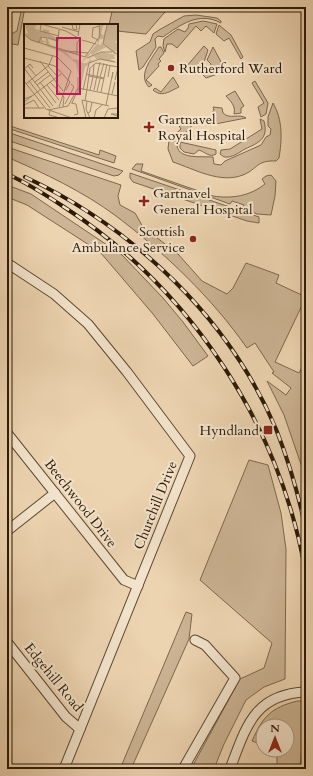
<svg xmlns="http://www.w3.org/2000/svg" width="313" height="776" font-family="Cardo,serif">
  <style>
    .green { fill: #ccb494; stroke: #7c674d }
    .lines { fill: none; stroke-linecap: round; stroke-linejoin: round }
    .minor-casing { stroke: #5d4831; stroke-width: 11 }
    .minor { stroke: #f3e3cc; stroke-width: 9 }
    .rail-casing { stroke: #2d1a06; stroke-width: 4 }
    .rail { stroke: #f3e3cc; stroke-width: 2.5; stroke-dasharray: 8; stroke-linecap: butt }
    .poi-dot { fill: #8f2418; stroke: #f3e3cc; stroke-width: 1.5 }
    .labels { text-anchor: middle; stroke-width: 4; stroke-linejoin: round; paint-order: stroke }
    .poi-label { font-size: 14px; fill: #2d1a06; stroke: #f3e3cc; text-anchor: start }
    .street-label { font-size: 14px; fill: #2d1a06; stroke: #f3e3cc }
    .inset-road { fill: none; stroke: #a08a6d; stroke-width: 1 }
    .view { fill: #c2185b; fill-opacity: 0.15; stroke: #c2185b; stroke-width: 2 }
    .inset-edge { fill: none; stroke: #2d1a06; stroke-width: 2 }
  </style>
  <rect width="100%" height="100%" fill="#edd4b1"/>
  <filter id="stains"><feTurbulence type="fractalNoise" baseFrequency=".005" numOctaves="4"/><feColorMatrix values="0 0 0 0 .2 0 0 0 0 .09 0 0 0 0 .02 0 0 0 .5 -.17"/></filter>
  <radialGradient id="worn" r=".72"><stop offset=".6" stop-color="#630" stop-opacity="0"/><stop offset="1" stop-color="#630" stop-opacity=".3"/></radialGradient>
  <g class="green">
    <polygon points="22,7 25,7 18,45 7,43 7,36 17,31"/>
    <polygon points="113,7 173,7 164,13 146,34 117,31 117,25 109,25"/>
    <path d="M196,15L217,18L221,21V23C199,11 180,25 163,37L158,36L155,39L156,47L143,67L139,70L136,51L150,42L153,34L159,30L184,16Z"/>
    <polygon points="203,21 217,24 214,33 206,26 201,31 196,26 177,48 172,44 167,44 165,52 163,46 164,39 178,29 185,32 188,28 189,24"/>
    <polygon points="219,25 231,35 243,57 241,59 229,38 224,41 216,34"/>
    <polygon points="204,46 208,50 204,62 195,67 193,73 188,72 186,67"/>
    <path d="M159,47H161L164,53L159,59L161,61L158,64L159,66L146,80L152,85L149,87C137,75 152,58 159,47Z"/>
    <polygon points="213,47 226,71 206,78 203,75 211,70 211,64 207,60"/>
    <path d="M173,77L179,87C170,91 162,98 153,90L155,88L161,92Z"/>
    <polygon points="255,81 268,103 266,114 261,117 258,107 264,103 252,83"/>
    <path d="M235,91L244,106L241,108V113L234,114C236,105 230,101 226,96Z"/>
    <path d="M273,103C283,120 282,140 279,158L276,161C256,160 258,169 243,175C220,184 194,169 173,162L168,149L169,140L181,129L178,124L186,120L188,125L196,121L177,143C176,160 201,156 213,157L214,164L221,165L225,161L261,145L266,137L270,135L271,129L268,126V117Z"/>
    <path d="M213,107L222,108L223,113C230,120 239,113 246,118L210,125L209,123L214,120L211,114L214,110Z"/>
    <path d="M260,119L264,121C269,139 258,143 245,149C238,153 232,158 224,157L220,154L221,150L230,149L262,129Z"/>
    <polygon points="7,125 99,155 100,150 116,156 114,163 7,128"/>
    <polygon points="7,132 123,171 119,175 114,176 7,140"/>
    <path d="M180,142L216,150V154C210,158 205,152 199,150L194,154L184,152L180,148Z"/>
    <path d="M7,147L121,185L118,196L120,205L135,213L143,227L178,254L202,281L227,294L233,288L246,263L279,275L276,283L306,297L275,362L299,373L306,359V479L284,415L267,381L286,395L291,388L272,373L274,372L255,343L247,348C212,298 165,253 116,216C84,192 44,173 7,157Z"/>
    <path d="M136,164H143L141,171L213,196C232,199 250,196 265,184L262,179L266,176L271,175L276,181L275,196L271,215L257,214L243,208L244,205L232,201L230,204L132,169Z"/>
    <polygon points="130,173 259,217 259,223 247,221 133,182 130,178"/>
    <polygon points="7,185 31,194 122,255 163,298 183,322 208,356 193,366 153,314 100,252 27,205 7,197"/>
    <polygon points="249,460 268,465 281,513 286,549 285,679 264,687 246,700 224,744 214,769 191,769 240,679 264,668 272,643 200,580"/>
    <polygon points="186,612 192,614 189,639 131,769 120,769"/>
    <path d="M297,701H306L300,769H277V751L275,750H287V726H263V745L252,741C263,716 271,708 297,701Z"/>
  </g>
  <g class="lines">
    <g class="minor-casing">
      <g id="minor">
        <polyline points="7,263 54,294 88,324 127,372 190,456 64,769"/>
        <polyline points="7,433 124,580 138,586"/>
        <polyline points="7,531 55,493"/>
        <polyline points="7,642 66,717 80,729"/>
        <polyline points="183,769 235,678 205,645 195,640"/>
        <path d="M230,769C246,727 254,694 306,692"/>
      </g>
    </g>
    <use href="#minor" class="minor"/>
    <g class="rail-casing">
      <g id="rail">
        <path d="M7,174C27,183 46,195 64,207C191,289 281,426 306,575"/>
        <path d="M25,177C134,228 229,318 276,429C289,462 299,496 306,531"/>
      </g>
    </g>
    <use href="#rail" class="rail"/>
  </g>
  <g class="poi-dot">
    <circle cx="171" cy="68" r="4"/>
    <path d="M147 121h4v4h4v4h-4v4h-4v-4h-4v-4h4z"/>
    <path d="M142 195h4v4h4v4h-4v4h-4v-4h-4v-4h4z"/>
    <circle cx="193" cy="239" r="4"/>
    <rect x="263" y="425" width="10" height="10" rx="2"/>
  </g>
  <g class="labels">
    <g class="poi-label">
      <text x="179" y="73">Rutherford Ward</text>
      <text x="158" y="124">Gartnavel<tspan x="158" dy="16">Royal Hospital</tspan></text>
      <text x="153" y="198">Gartnavel<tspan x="153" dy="16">General Hospital</tspan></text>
      <text x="185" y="236" text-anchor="end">Scottish<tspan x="185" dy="16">Ambulance Service</tspan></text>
      <text x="259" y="435" text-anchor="end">Hyndland</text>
    </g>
    <g class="street-label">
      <text transform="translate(81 503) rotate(52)" y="5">Beechwood Drive</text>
      <text transform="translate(155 505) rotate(-68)" y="5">Churchill Drive</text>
      <text transform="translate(54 677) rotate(51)" y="5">Edgehill Road</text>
    </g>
  </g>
  <g transform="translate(24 24)">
    <rect width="94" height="94" fill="#edd4b1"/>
    <path d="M0,0L2,4V0H14L10,4L18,8L19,5L25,6V10L33,14V17L35,15L34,18L18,12V16L23,18L14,19L24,22V16L26,21L49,28L53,27L52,30L41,27L48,35L55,36V41L73,20L76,0H83L79,2L77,9L79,12L84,0H90L94,3V17L91,18L94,20V27L89,28L93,30H90L80,21L79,15H76L74,20L77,21L78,17L79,21L82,23L68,31L67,29L58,39H63L66,36L65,34L67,33L78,28L92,31L90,32L91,35H86L94,39L72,35L70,32L66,34L67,37L71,35L61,43L57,63L52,39L38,28L6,16L0,10L4,9Z" fill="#ccb494"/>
    <path class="inset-road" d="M17,0L42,7L56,15M48,0L49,5L53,6L52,0M17,1L16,7L35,12M83,1L79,20L94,31M38,3L55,8M0,10L7,16L61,33L76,12L75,0M54,12L56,0M24,14L34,17L35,6M58,16L72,20M74,16L68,13L69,4L75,2M15,18L17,13L23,14V21M0,24L33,33L47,47L35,83M42,27L64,29M53,31V19L56,15M0,34L31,42L46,58L42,66M63,34L77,28H88M16,37L39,67M4,42L12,52M24,42L34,53M0,44L29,82M0,45L6,40L9,44M62,50L80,54M65,52L80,55M69,52L70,40M76,53L80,39M84,53L86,41M0,57L22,85L48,94M5,57L26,84M11,58L24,48M16,58L32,79M26,58L40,73L39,83M2,60L25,41L29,31M13,61L26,51M23,61L35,76M63,65L66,44L72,39L94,43L91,56M59,66L65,39L76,35L91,38M66,66L69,53M70,66L76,38M73,67L76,55M77,68L83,40M88,70L91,58M8,72L37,50M0,75L8,72L0,78M58,76L85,82M58,76L62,94M61,77L63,65M63,77L62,85L66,94M47,79L52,80L54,90L50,91M48,79L52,70L54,71V53M41,80L50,63L47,60M0,81L10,76L15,84M82,81L89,48L88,54M0,84H20M24,86L44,82L54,64L94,72M26,87L25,91L33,93M64,89L66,88L68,78M94,90H87L94,92M70,94L72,86L78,81M80,94L84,85L94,84"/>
    <path class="view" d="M33,14H56V70H33Z"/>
    <rect width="94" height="94" class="inset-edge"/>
  </g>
  <rect width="313" height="776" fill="none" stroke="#edd4b1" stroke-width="24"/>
  <rect x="8" y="8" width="297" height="760" fill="none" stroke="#2d1a06" stroke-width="2"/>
  <rect x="12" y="12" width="289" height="752" fill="none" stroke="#2d1a06"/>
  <g transform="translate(275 738)"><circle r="19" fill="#f3e3cc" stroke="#a4937d"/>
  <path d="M0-3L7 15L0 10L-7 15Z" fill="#8f2418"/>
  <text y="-6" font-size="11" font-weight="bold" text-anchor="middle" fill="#2d1a06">N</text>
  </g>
  <rect width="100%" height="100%" filter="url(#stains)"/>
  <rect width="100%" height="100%" fill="url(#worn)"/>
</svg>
